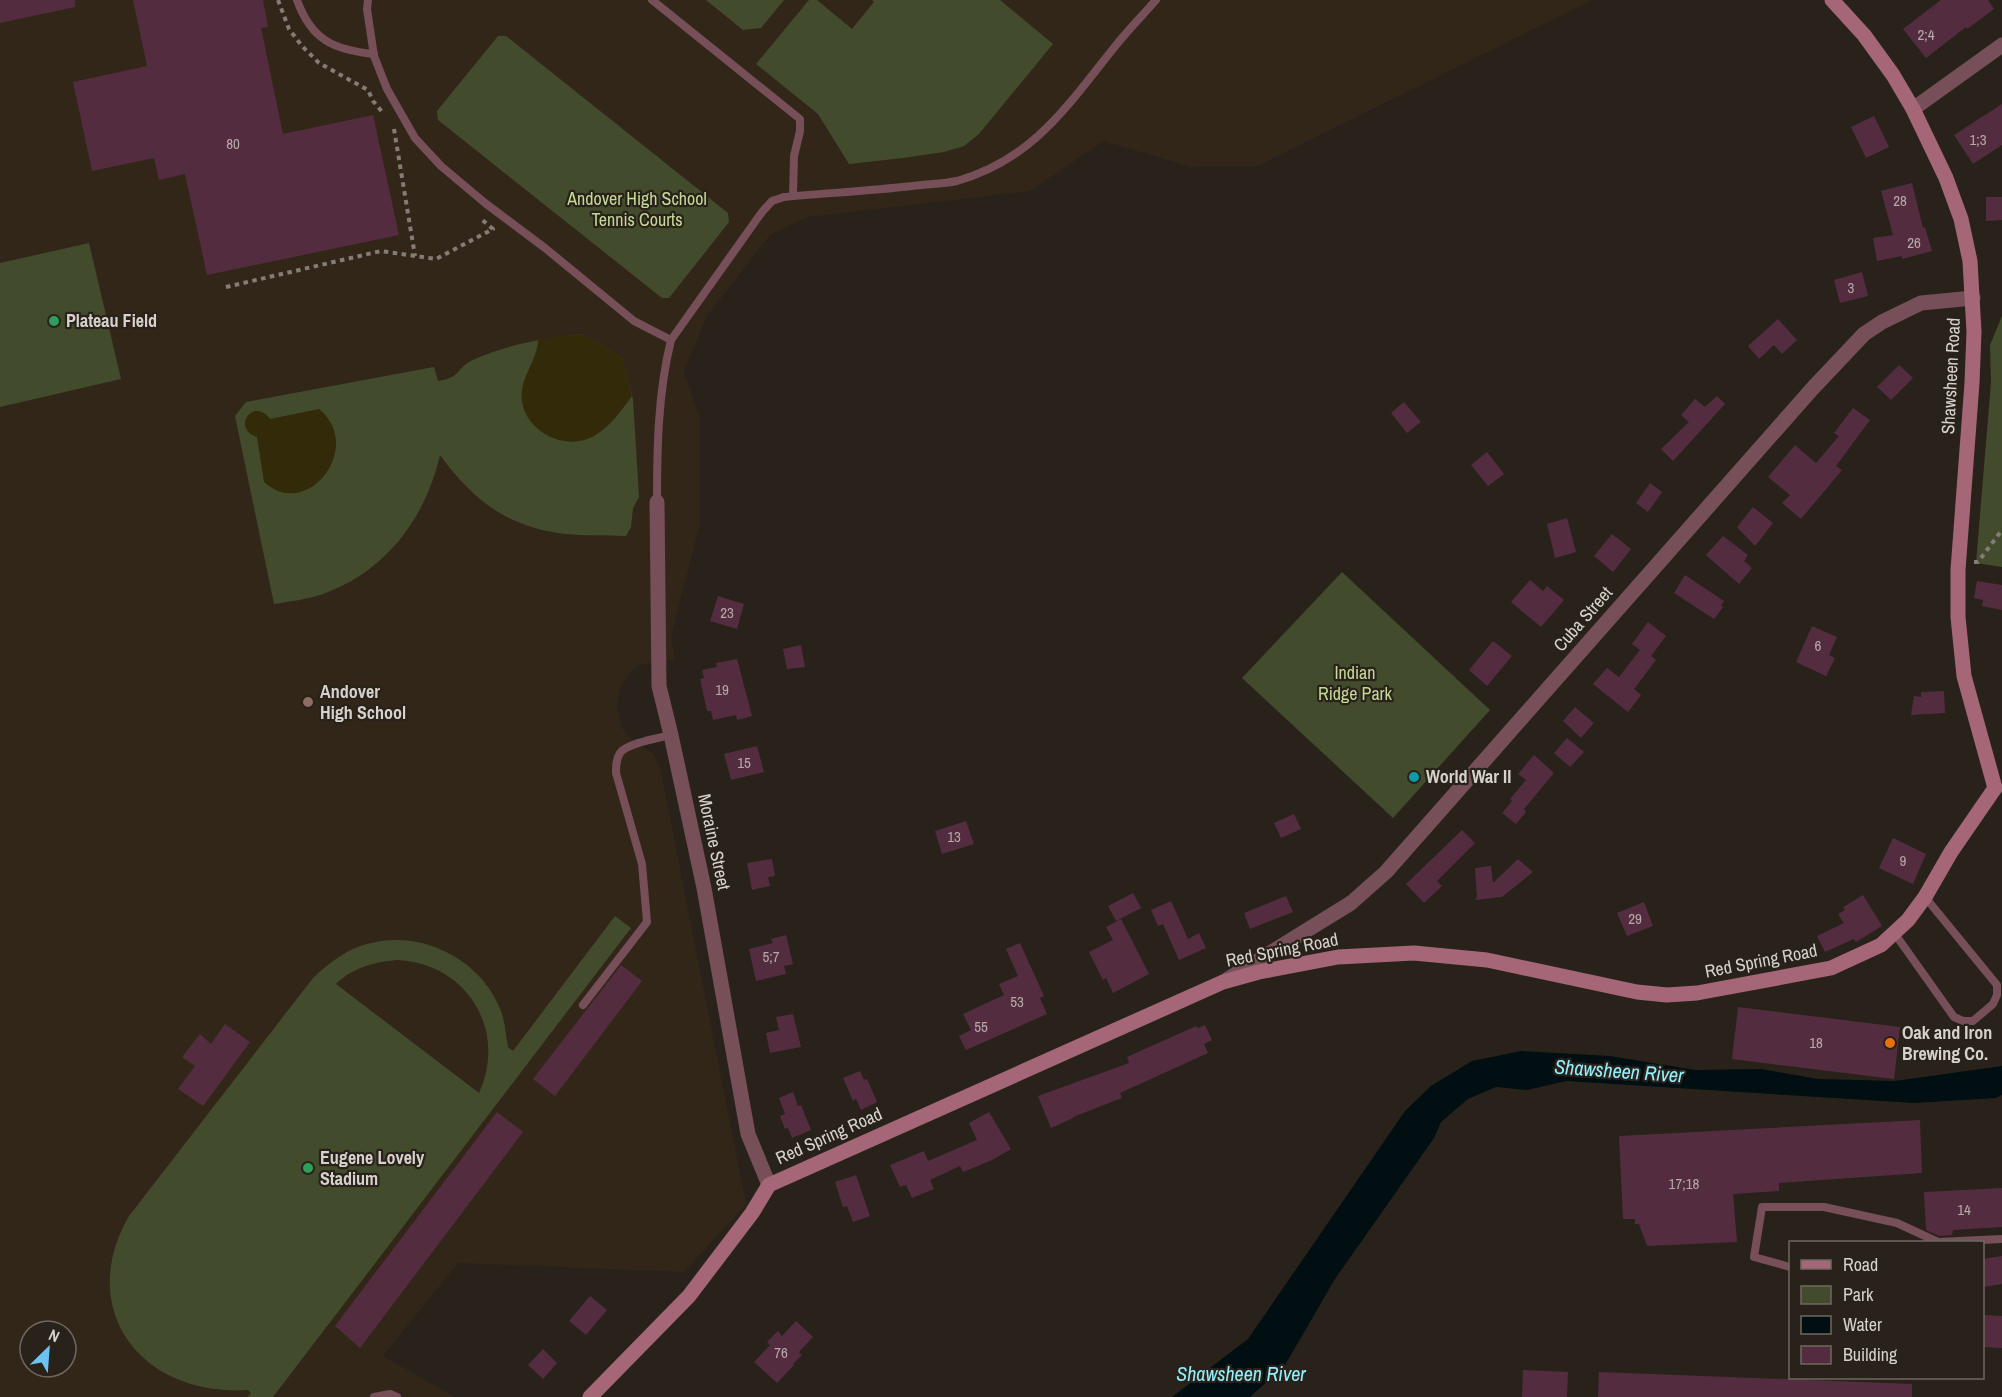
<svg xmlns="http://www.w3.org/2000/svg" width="2002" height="1397" font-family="'Archivo Narrow',sans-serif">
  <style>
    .built { fill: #322619; fill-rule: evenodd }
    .green { fill: #424c2c; fill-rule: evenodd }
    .sand { fill: #322a09 }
    .water { fill: #010f12 }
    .building { fill: #532d3f }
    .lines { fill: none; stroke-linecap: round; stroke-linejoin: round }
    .path { stroke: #847d77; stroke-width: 4; stroke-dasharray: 4.5 4.5; stroke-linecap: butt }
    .service { stroke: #764f59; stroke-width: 8 }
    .minor { stroke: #764f59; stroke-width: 15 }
    .secondary { stroke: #a56778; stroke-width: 15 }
    .leisure-dot { fill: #2e9e5b; stroke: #29221a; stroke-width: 2 }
    .education-dot { fill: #8d6e63; stroke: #29221a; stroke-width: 2 }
    .culture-dot { fill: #0f9aa8; stroke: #29221a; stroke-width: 2 }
    .food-dot { fill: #e8710a; stroke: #29221a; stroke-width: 2 }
    .labels { text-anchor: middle; stroke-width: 4.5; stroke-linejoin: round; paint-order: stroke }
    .number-label { font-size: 15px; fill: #b6a8a9 }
    .park-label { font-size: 18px; fill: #c4d996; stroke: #29221a }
    .poi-label { font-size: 18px; font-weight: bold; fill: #d7d1cc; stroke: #29221a; text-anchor: start }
    .street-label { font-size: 18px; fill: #d7d1cc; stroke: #29221a }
    .water-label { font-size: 20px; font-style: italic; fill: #92effe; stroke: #29221a }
  </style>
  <rect width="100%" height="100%" fill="#29221a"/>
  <path class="built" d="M0,0H1592L1258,166L1191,167L1104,141L1030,191L808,217L770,235L707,316L684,371L700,418V524L671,636L675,659L639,665L630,672L620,688L617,707L622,728L627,735L653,754L660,767L746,1204L684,1272L458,1263L383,1356L455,1397H0ZM30,1331H66V1367H30Z"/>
  <g class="green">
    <polygon points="706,0 784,0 761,28 743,30"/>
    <polygon points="809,0 817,0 852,29 874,2 872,0 1000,0 1053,44 979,134 964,146 944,152 903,158 849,164 818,114 756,64"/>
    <polygon points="498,36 506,36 728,213 729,222 669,298 662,298 438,120 437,111"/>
    <polygon points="89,243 121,379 0,407 0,263"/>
    <polygon points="2002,316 2002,567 1976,563 1991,382 1990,345"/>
    <path d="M583,334L622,358L633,399L639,497L633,508L631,527L626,536C606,535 585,536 566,534C508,528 473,500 440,455C426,516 388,569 328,592C311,599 293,601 274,604L235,416L246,402L434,367L438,381C461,378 457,367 473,360C509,344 545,338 583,334Z"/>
    <polygon points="1342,572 1490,710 1393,818 1242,678"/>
    <path d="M615,916L631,928L273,1397H248L251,1393L248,1390C141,1397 75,1309 129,1216L313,978C330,962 348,948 371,943C423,930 482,960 501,1011C505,1023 506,1035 508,1047L513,1051ZM397,960C466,963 508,1029 479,1093L336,984C352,968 374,962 397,960Z"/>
  </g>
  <g class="sand">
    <path d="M583,334L622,358L632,396C621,411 610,427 594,436C566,452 526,432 522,401C519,377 538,361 538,339Z"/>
    <path d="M319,409C365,446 308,522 264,482L257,437C231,429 253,396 270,419Z"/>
  </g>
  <polygon class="water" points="1521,1051 1610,1056 1695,1070 1761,1069 1818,1079 1895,1081 2002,1066 2002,1095 1996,1098 1914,1103 1566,1081 1527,1090 1496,1087 1468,1099 1441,1122 1434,1138 1335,1279 1285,1365 1250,1397 1172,1397 1248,1339 1405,1111 1431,1086 1472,1061"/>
  <g class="building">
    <polygon points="0,0 75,0 75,7 0,23"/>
    <polygon points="133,0 263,0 268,27 261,28 283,134 373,115 399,235 207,275 185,174 159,180 154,158 92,171 73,82 147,66"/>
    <polygon points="1941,0 1988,0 1994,9 1967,29 1966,27 1926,58 1903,29"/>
    <polygon points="2002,104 2002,145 1973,164 1954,135"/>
    <polygon points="1874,116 1889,147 1866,158 1851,127"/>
    <polygon points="1912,183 1923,228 1925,227 1932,251 1902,259 1902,256 1877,261 1873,238 1893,235 1881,191"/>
    <polygon points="1986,197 2002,197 2002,220 1986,221"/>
    <polygon points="1862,272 1868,296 1840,303 1834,280"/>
    <polygon points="1778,319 1797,340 1782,354 1774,345 1759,359 1748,346"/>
    <polygon points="1899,365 1913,378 1891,400 1877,387"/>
    <polygon points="1717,396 1725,404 1673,461 1661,449 1689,422 1681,415 1695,399 1705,407"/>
    <polygon points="1404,402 1421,422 1407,433 1391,413"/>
    <polygon points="1853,408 1870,420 1836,466 1842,470 1801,519 1782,503 1790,495 1768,477 1795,445 1816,463 1839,436 1834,433"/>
    <polygon points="1487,452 1504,474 1488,486 1471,465"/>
    <polygon points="1650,483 1662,492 1648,512 1636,503"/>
    <polygon points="1753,507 1773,523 1755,546 1737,527"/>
    <polygon points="1567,518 1576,552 1555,558 1547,524"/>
    <polygon points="1612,534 1631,549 1613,572 1594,556"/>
    <polygon points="1723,536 1748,555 1744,561 1752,568 1739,584 1706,555"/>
    <polygon points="1685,575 1724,601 1721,605 1723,607 1714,619 1674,593"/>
    <polygon points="1530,580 1543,591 1547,586 1564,600 1541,627 1511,602"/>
    <polygon points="1977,581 2002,585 2002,610 1982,606 1983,600 1974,598"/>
    <polygon points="718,596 744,604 737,629 710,621"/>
    <polygon points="1648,622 1666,636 1651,656 1656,660 1634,689 1641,695 1628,712 1593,684 1607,668 1619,677 1640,650 1632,644"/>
    <polygon points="1812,626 1837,637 1829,655 1835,658 1826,676 1796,662"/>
    <polygon points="1493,641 1512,656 1487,686 1469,670"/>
    <polygon points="801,645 805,667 787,669 783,649"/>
    <polygon points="737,659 752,716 737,720 736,715 713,720 711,711 707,711 700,679 704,678 702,670 717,667 716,663"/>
    <polygon points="1944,691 1945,713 1911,715 1914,696 1921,697 1921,692"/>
    <polygon points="1575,707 1594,723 1581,738 1563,721"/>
    <polygon points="1567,738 1584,752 1570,767 1554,753"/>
    <polygon points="757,746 764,772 731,780 724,754"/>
    <polygon points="1534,755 1554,773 1524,809 1526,812 1516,824 1502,813 1512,801 1510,799 1526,780 1518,774"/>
    <polygon points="1294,814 1301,829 1281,838 1274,823"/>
    <polygon points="966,821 974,844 942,854 935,831"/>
    <polygon points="1462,830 1475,843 1437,881 1442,886 1424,903 1406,884"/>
    <polygon points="1893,838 1926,854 1913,884 1879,868"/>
    <polygon points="772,859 775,876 768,877 770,886 752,890 747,863"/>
    <polygon points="1518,859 1533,872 1502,897 1475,900 1477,897 1475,868 1491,866 1493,883"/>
    <polygon points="1133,893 1141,908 1116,921 1108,906"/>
    <polygon points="1863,895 1882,926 1856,942 1854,939 1825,952 1817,936 1844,923 1838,914 1845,910 1843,907"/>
    <polygon points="1286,896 1293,912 1250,929 1244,913"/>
    <polygon points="1171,901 1188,939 1199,933 1206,948 1179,960 1163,924 1158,926 1151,910"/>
    <polygon points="1644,902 1653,926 1627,936 1617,913"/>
    <polygon points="1121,919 1149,974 1113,993 1106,978 1103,980 1089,952 1113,940 1106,927"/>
    <polygon points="786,935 793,964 784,966 786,974 756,981 749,949 773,943 771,939"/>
    <polygon points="1020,943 1044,996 1040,998 1047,1014 966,1050 959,1036 971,1030 963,1014 1004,995 999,984 1018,976 1006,949"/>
    <polygon points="621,965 642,981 555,1096 533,1079"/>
    <polygon points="1738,1007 1900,1027 1894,1079 1732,1059"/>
    <polygon points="793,1014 801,1047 770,1053 766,1033 779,1030 776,1017"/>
    <polygon points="225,1024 250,1042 203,1106 178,1089 195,1066 182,1057 200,1034 211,1044"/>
    <polygon points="1205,1025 1212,1040 1204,1044 1208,1053 1120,1093 1122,1098 1073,1117 1073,1118 1051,1128 1038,1096 1129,1063 1127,1057 1196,1026 1198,1028"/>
    <polygon points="860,1071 864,1080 867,1079 877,1102 861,1110 856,1099 853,1101 843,1078"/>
    <polygon points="793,1092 798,1106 801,1105 811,1130 792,1138 788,1128 785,1129 780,1116 785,1114 779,1098"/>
    <polygon points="497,1112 523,1132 360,1348 335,1326"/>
    <polygon points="989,1112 1011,1149 992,1160 963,1172 960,1166 930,1180 934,1189 912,1198 906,1185 900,1187 890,1165 924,1151 928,1161 977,1140 969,1123"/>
    <polygon points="1920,1120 1922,1173 1779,1183 1779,1191 1733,1194 1737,1242 1647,1246 1639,1224 1635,1224 1635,1219 1623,1219 1619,1136"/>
    <polygon points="856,1175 870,1216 853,1222 847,1206 843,1207 835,1182"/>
    <polygon points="2002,1188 2002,1227 1953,1230 1952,1235 1939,1236 1926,1230 1924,1192"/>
    <polygon points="2002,1256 2002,1284 1983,1287 1983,1259"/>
    <polygon points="590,1296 607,1310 586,1335 569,1321"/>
    <polygon points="1983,1315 2002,1316 2002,1348 1983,1347"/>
    <polygon points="796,1321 813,1337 799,1352 802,1355 793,1364 794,1365 777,1383 754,1362 770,1345 767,1342 778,1331 782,1336"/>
    <polygon points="543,1349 557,1363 543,1379 528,1365"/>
    <polygon points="1523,1370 1568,1372 1567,1397 1522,1397"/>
    <polygon points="1599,1372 1912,1384 1912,1397 1598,1397"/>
  </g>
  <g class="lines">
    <g class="path">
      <polyline points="278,0 289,29 302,46 319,63 368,90 373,101 384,114"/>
      <polyline points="394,129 415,256"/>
      <polyline points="226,287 381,251 436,259 493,229 480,218"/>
      <polyline points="1974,562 1978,562 2002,530"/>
    </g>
    <g class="service">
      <path d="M297,0C311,40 334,50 374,54"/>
      <path d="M368,0L367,9L374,56L387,89L415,138L441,166L485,203L545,248L634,321L671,340L762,212L772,201L784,197C827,193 869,191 912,186C926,184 943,184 957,181C1035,159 1069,103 1117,44C1129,29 1143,15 1156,0"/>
      <polyline points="652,0 800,119 800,131 794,156 793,196"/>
      <path d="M657,502C657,447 658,393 671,340"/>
      <polyline points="1895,934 1954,1017 1963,1021 1973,1021 1993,1004 1997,995 1997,985 1925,897"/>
      <path d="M583,1005L647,922L642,864L616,773C616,766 616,759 620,753C627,743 659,738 671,735"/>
      <polyline points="1790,1267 1754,1257 1762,1207 1824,1207 1897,1223 1938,1242 2002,1239"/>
      <polyline points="374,1397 390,1394 397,1397"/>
    </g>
    <g class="minor">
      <polyline points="1913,109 2002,45"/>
      <polyline points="657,502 659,686 671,735 704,888 748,1134 769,1185"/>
      <polyline points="1228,979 1351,903 1386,872 1812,389 1864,334 1882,322 1921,303 1973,298"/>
    </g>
    <g class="secondary">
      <polyline points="1832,0 1864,35 1893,75 1913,109 1946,178 1961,219 1970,261 1974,332 1972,383 1958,570 1958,617 1964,676 1995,788"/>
      <polyline points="590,1397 689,1296 752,1213 769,1185 1223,982 1259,972 1338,957 1414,953 1487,960 1637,992 1667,995 1697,993 1831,968 1881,945 1908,920 1925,897 1951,852 1995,788"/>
    </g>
  </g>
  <g class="leisure-dot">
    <circle cx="54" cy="321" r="6"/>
    <circle cx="308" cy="1168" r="6"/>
  </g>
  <circle class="education-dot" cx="308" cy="702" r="6"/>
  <circle class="culture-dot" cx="1414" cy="777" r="6"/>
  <circle class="food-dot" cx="1890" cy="1043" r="6"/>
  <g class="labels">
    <g class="number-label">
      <text x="1926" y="40">2;4</text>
      <text x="1978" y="145">1;3</text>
      <text x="233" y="149">80</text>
      <text x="1900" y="206">28</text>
      <text x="1914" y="248">26</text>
      <text x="1851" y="293">3</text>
      <text x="727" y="618">23</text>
      <text x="1818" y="651">6</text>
      <text x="722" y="695">19</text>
      <text x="744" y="768">15</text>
      <text x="954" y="842">13</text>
      <text x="1903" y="866">9</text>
      <text x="1635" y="924">29</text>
      <text x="771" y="962">5;7</text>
      <text x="1017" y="1007">53</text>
      <text x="981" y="1032">55</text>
      <text x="1816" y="1048">18</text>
      <text x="1684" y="1189">17;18</text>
      <text x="1964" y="1215">14</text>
      <text x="781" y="1358">76</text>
    </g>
    <g class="park-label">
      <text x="637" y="205">Andover High School<tspan x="637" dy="21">Tennis Courts</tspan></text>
      <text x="1355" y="679">Indian<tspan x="1355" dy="21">Ridge Park</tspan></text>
    </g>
    <g class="poi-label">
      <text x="66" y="327">Plateau Field</text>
      <text x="320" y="698">Andover<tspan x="320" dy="21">High School</tspan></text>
      <text x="1426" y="783">World War II</text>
      <text x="1902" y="1039">Oak and Iron<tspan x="1902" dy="21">Brewing Co.</tspan></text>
      <text x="320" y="1164">Eugene Lovely<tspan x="320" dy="21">Stadium</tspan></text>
    </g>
    <g class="street-label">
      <text transform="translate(1951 376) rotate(-87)" y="6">Shawsheen Road</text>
      <text transform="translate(1583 619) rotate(-49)" y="6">Cuba Street</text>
      <text transform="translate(714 842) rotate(78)" y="6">Moraine Street</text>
      <text transform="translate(1282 950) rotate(-11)" y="6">Red Spring Road</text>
      <text transform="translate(1761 961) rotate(-11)" y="6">Red Spring Road</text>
      <text transform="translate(829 1136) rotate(-24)" y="6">Red Spring Road</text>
    </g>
    <g class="water-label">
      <text transform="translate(1619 1071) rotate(4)" y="7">Shawsheen River</text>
      <text x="1241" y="1381">Shawsheen River</text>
    </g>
  </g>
  <rect x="1789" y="1241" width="195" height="138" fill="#29221a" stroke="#6f6861" stroke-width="1.5"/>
  <rect x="1801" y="1260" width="30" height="9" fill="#a56778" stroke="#6f6861" stroke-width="1.5"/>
  <text x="1843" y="1271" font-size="18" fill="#d7d1cc">Road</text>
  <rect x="1801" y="1286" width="30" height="18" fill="#424c2c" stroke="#6f6861" stroke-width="1.5"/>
  <text x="1843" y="1301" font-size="18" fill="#d7d1cc">Park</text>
  <rect x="1801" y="1316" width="30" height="18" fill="#010f12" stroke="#6f6861" stroke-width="1.5"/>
  <text x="1843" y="1331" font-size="18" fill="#d7d1cc">Water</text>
  <rect x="1801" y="1346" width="30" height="18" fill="#532d3f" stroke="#6f6861" stroke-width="1.5"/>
  <text x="1843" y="1361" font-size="18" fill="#d7d1cc">Building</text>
  <g transform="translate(48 1349) rotate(25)"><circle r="28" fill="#29221a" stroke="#6f6861" stroke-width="1.5"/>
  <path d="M0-4.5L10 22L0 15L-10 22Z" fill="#6cc3f2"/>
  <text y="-9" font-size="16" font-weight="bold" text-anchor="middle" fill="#d7d1cc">N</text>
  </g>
</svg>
